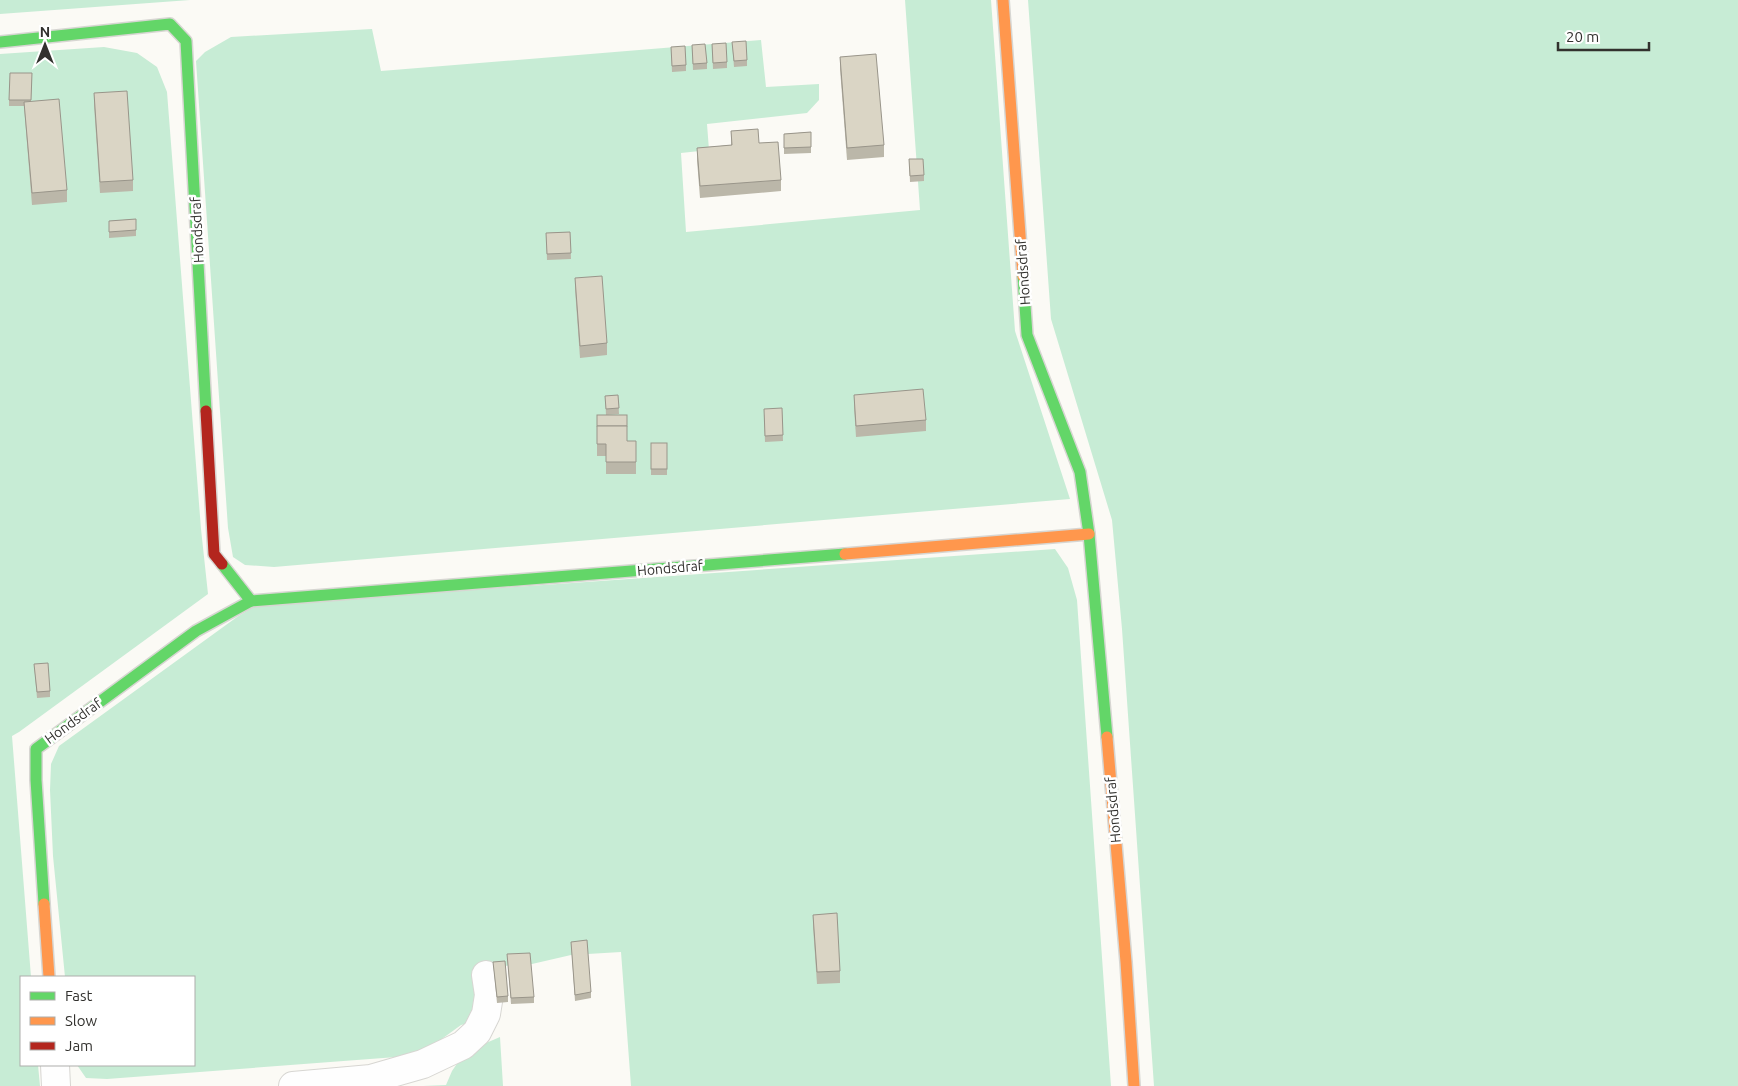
<svg xmlns="http://www.w3.org/2000/svg" width="1738" height="1086" font-family="Ubuntu,sans-serif">
  <style>
    .green { fill: #c7ecd5 }
    .lines { fill: none; stroke-linecap: round; stroke-linejoin: round }
    .street-casing { stroke: #d7d6d2; stroke-width: 30 }
    .fast-casing { stroke: #d7d6d2; stroke-width: 14 }
    .slow-casing { stroke: #d7d6d2; stroke-width: 14 }
    .jam-casing { stroke: #d7d6d2; stroke-width: 14 }
    .street { stroke: #fefefe; stroke-width: 28 }
    .fast { stroke: #63d668; stroke-width: 11 }
    .slow { stroke: #ff974d; stroke-width: 11 }
    .jam { stroke: #b3261e; stroke-width: 11 }
    .wall { fill: #bbb7a9 }
    .building { fill: #dad5c5; stroke: #99958a }
    .labels { text-anchor: middle; stroke-width: 5; stroke-linejoin: round; paint-order: stroke }
    .street-label { font-size: 14px; fill: #32312e; stroke: #fff }
  </style>
  <rect width="100%" height="100%" fill="#fbfaf5"/>
  <g class="green">
    <polygon points="0,0 190,0 0,14"/>
    <polygon points="905,0 991,0 1015,331 1070,499 274,567 245,565 233,557 228,528 196,61 205,52 231,37 372,29 381,71 761,40 766,87 819,84 819,100 807,113 707,124 709,150 681,153 686,232 920,210"/>
    <polygon points="1028,0 1738,0 1738,1086 1154,1086 1122,629 1112,520 1051,319"/>
    <polygon points="104,47 137,53 157,67 167,92 201,529 208,594 19,732 12,736 31,977 21,977 21,1065 38,1065 40,1086 0,1086 0,54"/>
    <polygon points="1055,549 1068,568 1077,600 1111,1086 631,1086 621,952 571,955 532,964 503,966 498,1016 461,1025 439,1041 423,1055 107,1079 86,1078 77,1065 194,1065 194,977 65,977 53,856 50,790 51,764 59,746 237,617 257,605"/>
    <polygon points="500,1037 503,1086 423,1086 446,1085 452,1071 465,1052"/>
  </g>
  <g class="lines">
    <g class="street-casing">
      <g id="street">
        <polyline points="55,1065 56,1086"/>
        <polyline points="293,1086 371,1079 423,1064 463,1045 477,1032 486,1014 489,995 486,975"/>
      </g>
    </g>
    <g class="fast-casing">
      <g id="fast">
        <polyline points="0,42 170,24 186,41 206,411"/>
        <polyline points="1023,276 1027,335 1080,472 1089,534 1107,737"/>
        <polyline points="251,601 845,554"/>
        <polyline points="44,904 36,780 36,749 196,631 251,601 222,564"/>
      </g>
    </g>
    <g class="slow-casing">
      <g id="slow">
        <polyline points="1003,0 1023,276"/>
        <polyline points="845,554 1089,534"/>
        <polyline points="1107,737 1126,962 1134,1086"/>
        <polyline points="44,904 49,977"/>
      </g>
    </g>
    <g class="jam-casing">
      <polyline id="jam" points="206,411 214,554 222,564"/>
    </g>
    <use href="#street" class="street"/>
    <use href="#fast" class="fast"/>
    <use href="#slow" class="slow"/>
    <use href="#jam" class="jam"/>
  </g>
  <g class="wall">
    <polygon points="732,42 747,60 747,66 734,67"/>
    <polygon points="712,44 727,62 727,68 713,69"/>
    <polygon points="692,45 707,63 707,69 693,70"/>
    <polygon points="671,47 686,65 686,71 672,72"/>
    <polygon points="840,57 884,145 884,157 847,160 840,69"/>
    <polygon points="32,73 31,101 67,190 67,202 32,205 24,106 9,106 9,100"/>
    <polygon points="94,93 133,180 133,191 100,193 94,105"/>
    <polygon points="731,131 759,143 781,180 781,191 700,198 697,160 697,148 731,145"/>
    <polygon points="811,132 811,153 784,154 784,134"/>
    <polygon points="909,159 924,175 924,181 910,182"/>
    <polygon points="136,219 136,236 109,238 109,221"/>
    <polygon points="570,232 571,259 547,260 546,233"/>
    <polygon points="575,278 607,343 607,355 580,358 575,289"/>
    <polygon points="618,395 619,414 606,415 605,396"/>
    <polygon points="854,395 926,420 926,431 856,437 854,407"/>
    <polygon points="782,408 783,441 765,442 764,415"/>
    <polygon points="597,415 627,441 636,441 636,474 606,474 606,456 597,456"/>
    <rect x="651" y="443" width="16" height="32"/>
    <polygon points="34,664 50,691 50,697 37,698"/>
    <polygon points="813,915 840,971 840,983 817,984 813,926"/>
    <polygon points="571,942 591,992 591,998 575,1001"/>
    <polygon points="507,954 534,997 534,1003 511,1004"/>
    <polygon points="493,962 508,996 508,1002 497,1003"/>
  </g>
  <g class="building">
    <polygon points="746,41 747,60 734,61 732,42"/>
    <polygon points="726,43 727,62 713,63 712,44"/>
    <polygon points="705,44 707,63 693,64 692,45"/>
    <polygon points="685,46 686,65 672,66 671,47"/>
    <polygon points="876,54 884,145 847,148 840,57"/>
    <polygon points="10,73 32,73 31,100 9,100"/>
    <polygon points="127,91 133,180 100,182 94,93"/>
    <polygon points="59,99 67,190 32,193 24,102"/>
    <polygon points="758,129 759,143 778,142 781,180 700,186 697,148 732,145 731,131"/>
    <polygon points="811,132 811,147 784,148 784,134"/>
    <polygon points="909,159 923,159 924,175 910,176"/>
    <polygon points="136,219 136,230 109,232 109,221"/>
    <polygon points="570,232 571,253 547,254 546,233"/>
    <polygon points="602,276 607,343 580,346 575,278"/>
    <polygon points="923,389 926,420 856,426 854,395"/>
    <polygon points="618,395 619,408 606,409 605,396"/>
    <polygon points="782,408 783,435 765,436 764,409"/>
    <rect x="597" y="415" width="30" height="11"/>
    <polygon points="597,426 627,426 627,441 636,441 636,462 606,462 606,444 597,444"/>
    <rect x="651" y="443" width="16" height="26"/>
    <polygon points="48,663 50,691 37,692 34,664"/>
    <polygon points="837,913 840,971 817,972 813,915"/>
    <polygon points="587,940 591,992 575,995 571,942"/>
    <polygon points="530,953 534,997 511,998 507,954"/>
    <polygon points="505,961 508,996 497,997 493,962"/>
  </g>
  <g class="labels">
    <g class="street-label">
      <text transform="translate(197 230) rotate(-93)" y="5">Hondsdraf</text>
      <text transform="translate(1023 272) rotate(-94)" y="5">Hondsdraf</text>
      <text transform="translate(670 568) rotate(-5)" y="5">Hondsdraf</text>
      <text transform="translate(73 721) rotate(-36)" y="5">Hondsdraf</text>
      <text transform="translate(1113 810) rotate(-95)" y="5">Hondsdraf</text>
    </g>
  </g>
  <rect x="20" y="976" width="175" height="90" fill="#ffffff" stroke="#adadab"/>
  <rect x="30" y="992" width="25" height="8" fill="#63d668" stroke="#adadab"/>
  <text x="65" y="1001" font-size="15" fill="#32312e">Fast</text>
  <rect x="30" y="1017" width="25" height="8" fill="#ff974d" stroke="#adadab"/>
  <text x="65" y="1026" font-size="15" fill="#32312e">Slow</text>
  <rect x="30" y="1042" width="25" height="8" fill="#b3261e" stroke="#adadab"/>
  <text x="65" y="1051" font-size="15" fill="#32312e">Jam</text>
  <g transform="translate(45 45)" stroke="#ffffff" stroke-width="4" paint-order="stroke">
  <path d="M0-4L9 19L0 12L-9 19Z" fill="#32312e"/>
  <text y="-8" font-size="14" font-weight="bold" text-anchor="middle" fill="#32312e">N</text>
  </g>
  <path d="M1558 42v8h91v-8" fill="none" stroke="#32312e" stroke-width="2.5"/>
  <text x="1566" y="42" font-size="15" fill="#32312e" stroke="#ffffff" stroke-width="4" paint-order="stroke">20 m</text>
</svg>
